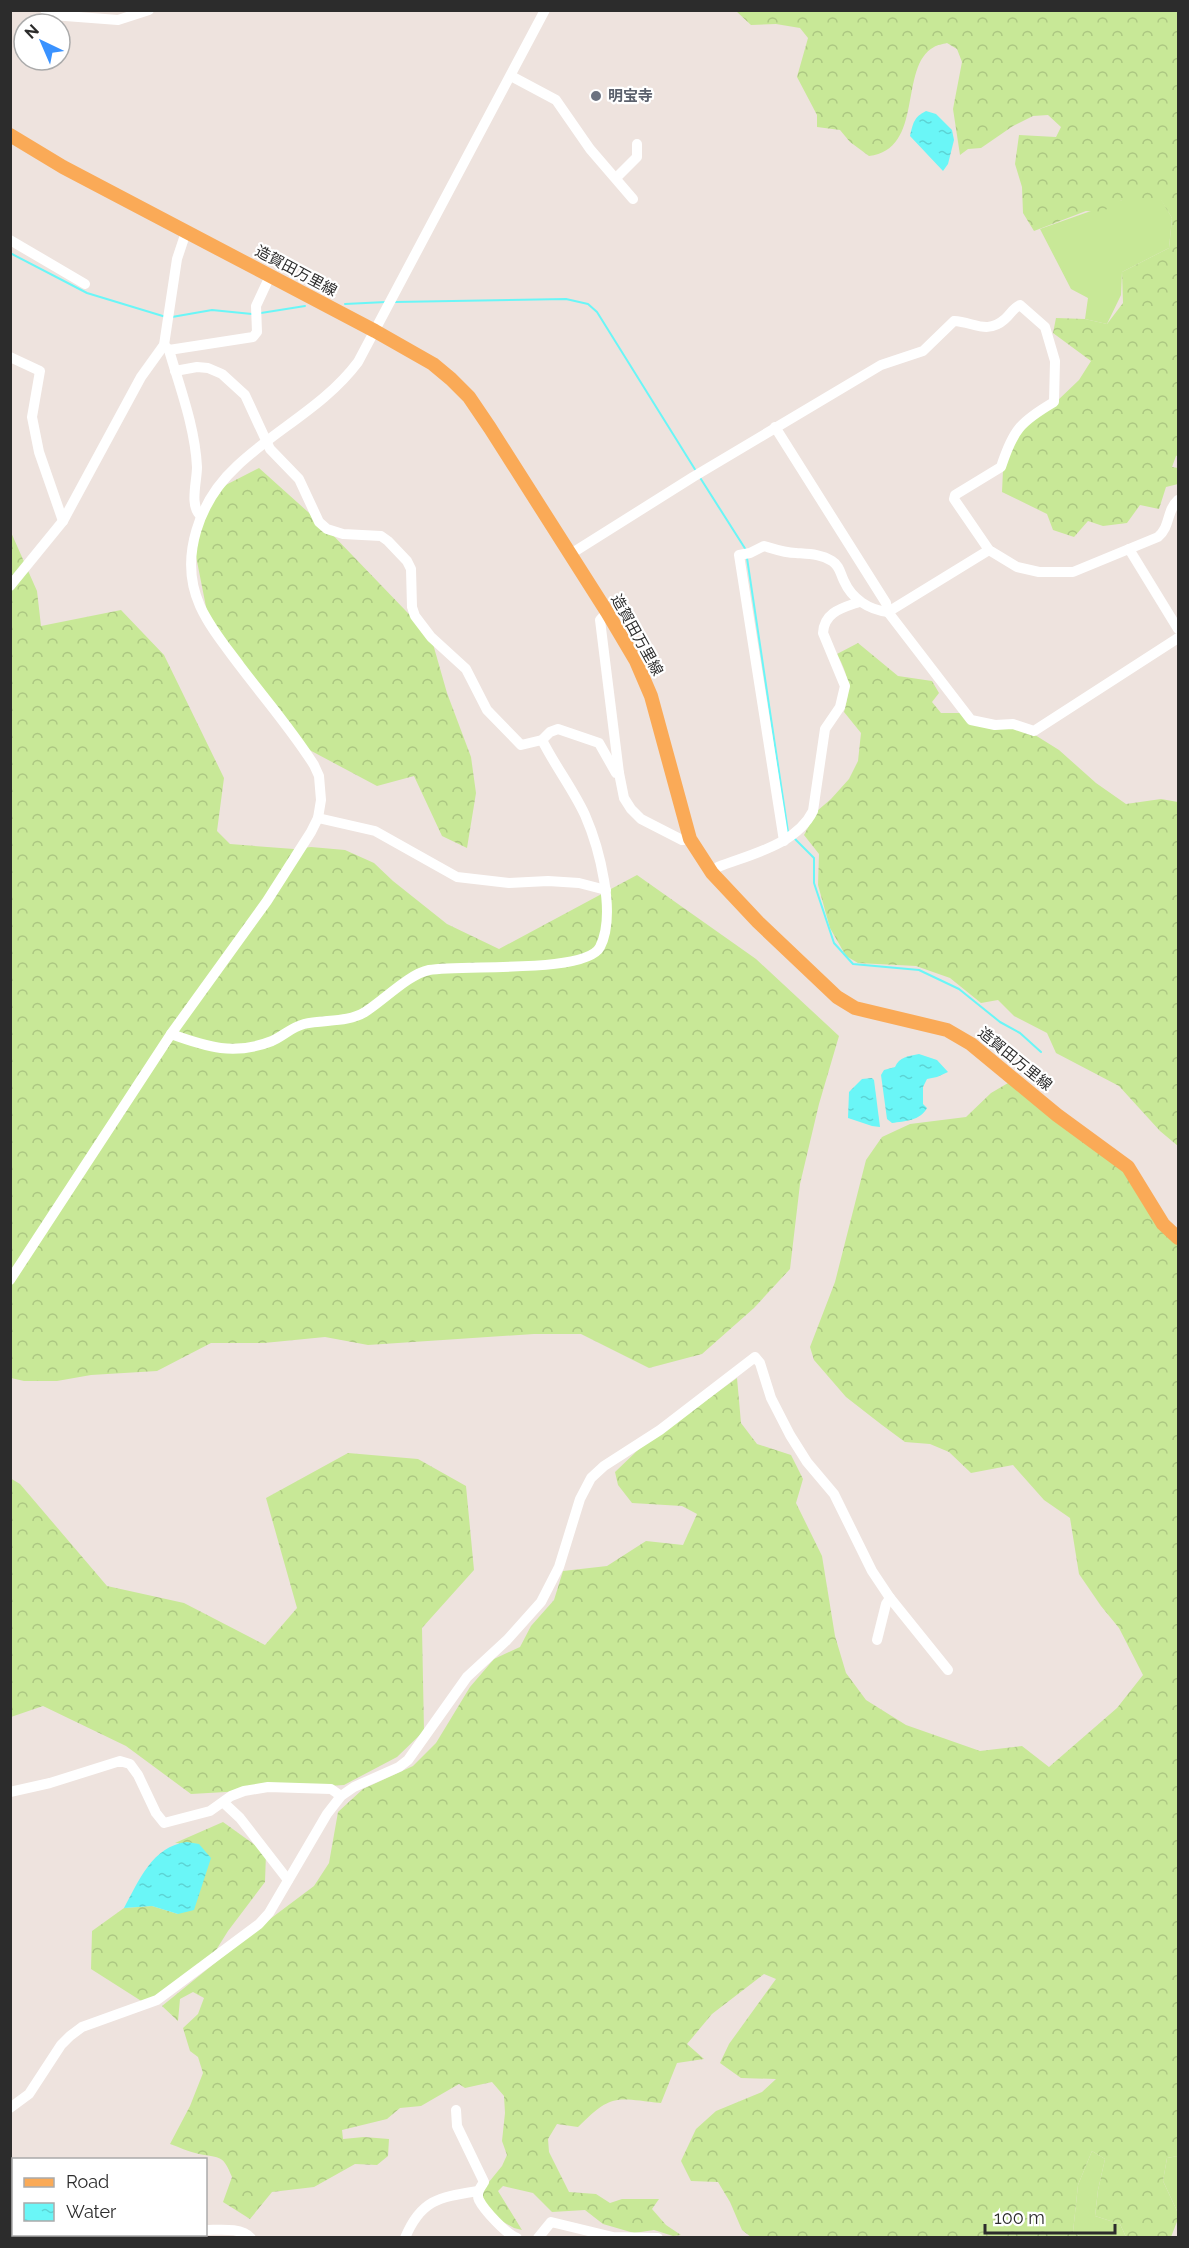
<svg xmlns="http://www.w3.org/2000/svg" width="1189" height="2248" font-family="Raleway,'Noto Sans JP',sans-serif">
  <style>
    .grass { fill: #c8e897 }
    .forest { fill: url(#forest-crowns) }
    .water { fill: url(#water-ripples) }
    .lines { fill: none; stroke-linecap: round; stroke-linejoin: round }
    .stream { stroke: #6af6f7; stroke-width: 2 }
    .minor { stroke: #fff; stroke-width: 10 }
    .major { stroke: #faaa57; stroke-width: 14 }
    .worship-dot { fill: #6b7280; stroke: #fff; stroke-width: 2 }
    .labels { text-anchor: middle; stroke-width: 4.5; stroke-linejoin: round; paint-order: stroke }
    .worship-label { font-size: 15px; font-weight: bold; fill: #5b616d; stroke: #fff; text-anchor: start }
    .street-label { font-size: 15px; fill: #2c2c2c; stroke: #fff }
  </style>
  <defs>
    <pattern id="forest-crowns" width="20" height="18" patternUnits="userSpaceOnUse" patternTransform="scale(1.5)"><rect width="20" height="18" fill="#c8e897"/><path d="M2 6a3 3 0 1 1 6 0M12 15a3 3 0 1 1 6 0" fill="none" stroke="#acc782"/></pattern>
    <pattern id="water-ripples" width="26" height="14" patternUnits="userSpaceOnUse" patternTransform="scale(1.5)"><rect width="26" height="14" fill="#6af6f7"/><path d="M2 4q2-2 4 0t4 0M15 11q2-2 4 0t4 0" fill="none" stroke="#5cd3d4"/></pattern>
  </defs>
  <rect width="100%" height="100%" fill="#eee3de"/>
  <g class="grass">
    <polygon points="1161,199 1172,218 1169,248 1122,272 1121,295 1107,324 1085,319 1088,298 1071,289 1040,229 1122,200"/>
    <polygon points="1092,2151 1105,2159 1098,2190 1095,2216 1120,2224 1126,2237 1081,2237 1073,2232 1078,2185"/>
    <polygon points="1178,2156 1178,2213 1163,2181 1167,2158"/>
  </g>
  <g class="forest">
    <path d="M736,11H1178V455L1176,456L1172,467L1178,468V484L1166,487L1159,509L1140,505L1127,523L1103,526L1088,521L1074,537L1053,530L1047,514L1002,492L1003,470L1020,429L1056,402L1079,380L1091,361L1053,333L1056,318L1085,319L1107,324L1123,303L1122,272L1169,248L1172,218L1161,200H1122L1102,212L1086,211L1034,231L1023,213L1022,187L1015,164L1019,135L1056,137L1061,127L1048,115L1033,116L1013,126L981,148L968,149L960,155L953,109L962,62L957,49L947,43C943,44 937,45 934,47C898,66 925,150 869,156L850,142L840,130L817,127V115L797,77L808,38L800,28L776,24L751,25Z"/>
    <polygon points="259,468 327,529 431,637 447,693 471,757 476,793 467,848 442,836 414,776 377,786 302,746 209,622 193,541 214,491"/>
    <polygon points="10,530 37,591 41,626 121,610 164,655 224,778 217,831 230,844 294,849 311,847 345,850 374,863 393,881 447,924 499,949 637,875 756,959 839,1036 819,1104 800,1184 790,1269 754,1308 702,1354 649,1368 581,1334 534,1334 368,1345 325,1337 264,1343 211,1343 157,1371 91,1375 57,1381 24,1381 11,1378"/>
    <path d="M858,643L898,676L932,681L939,693L932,702L941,713H961L1035,735L1059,750L1096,783L1126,804L1161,799L1178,802V1146L1160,1131L1119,1086L1056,1053L1047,1033L1014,1016L998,1000L981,1003L950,978L916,966L858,963L846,956L830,928L818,885L819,854L804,835L817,811L831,799L849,779L858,761L861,733L844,712C851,687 849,677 837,654Z"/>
    <path d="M1008,1083L1125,1170L1178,1244V2156L1167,2158L1163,2181L1178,2213V2219L1171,2237H1126L1120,2224L1095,2216L1098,2190L1105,2159L1092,2151L1078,2185L1073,2232L1081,2237H751L742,2230L730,2202L718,2182L691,2181L681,2161L696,2129L716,2111L762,2092L776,2079L741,2078L720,2063L729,2044L776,1979L764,1974L712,2014L687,2044L704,2059L677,2063L661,2103C615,2098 612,2093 578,2127L557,2124L548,2139L549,2152L569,2192L596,2194L610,2203L622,2199H659L652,2209L666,2225L681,2235L673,2236L654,2230L634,2233L603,2224L585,2210L552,2212L533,2193L503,2186L498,2191L522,2230L514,2228L491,2215L480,2193L502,2166L507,2155L502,2141L505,2113L504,2096L492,2082L465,2088L459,2084L421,2106L400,2108L387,2119L342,2130L343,2139L364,2137L389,2139L388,2156L377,2165L355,2164L314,2187L272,2192L250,2219L223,2202L232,2177C223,2155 221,2158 199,2154C189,2152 179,2147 170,2144L190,2106L203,2073L198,2057L190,2051L183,2028L198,2014L204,1998L193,1992L180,1999L178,2021L162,2006L262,1925L314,1886L329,1863L338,1812L363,1789L413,1766L436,1743L470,1687L494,1659L520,1647L531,1626L554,1600L563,1571L607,1566L646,1541L683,1545L697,1514L682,1506L632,1503L618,1485L615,1472L640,1448L737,1378L741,1423L757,1444L791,1455L803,1479L796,1503L822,1556L835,1636L846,1673L866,1700L906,1725L980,1751L1022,1746L1049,1767L1117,1708L1143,1675L1119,1628L1101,1606L1079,1574L1070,1518L1044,1500L1013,1465L971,1473L949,1452L930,1444L905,1442L882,1425L846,1397L814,1360L810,1347L835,1282L866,1160L882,1137L910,1124L966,1117L991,1093Z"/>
    <polygon points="348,1453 418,1459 466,1486 474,1570 422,1628 424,1731 397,1757 344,1785 191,1794 126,1746 43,1706 11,1717 10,1478 20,1484 107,1586 184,1603 265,1645 297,1608 266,1498"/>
    <polygon points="223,1822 266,1853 265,1882 228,1931 208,1963 146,2004 91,1969 92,1931 124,1908 152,1906 178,1914 199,1844 175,1843"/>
  </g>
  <g class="water">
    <path d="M926,111L936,114L952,130L954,140L948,164L943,171L910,136C913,123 914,117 926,111Z"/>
    <path d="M919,1054L937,1060L948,1072L937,1077L927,1079L923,1087V1104L927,1108C920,1121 905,1121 892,1123L887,1119L881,1075L884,1070L895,1067C899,1057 909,1056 919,1054Z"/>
    <polygon points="872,1078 874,1080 880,1127 872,1126 848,1118 849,1092 862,1079"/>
    <path d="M187,1842L199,1844L211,1858L194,1910L178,1914L152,1906L124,1908C139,1881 152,1846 187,1842Z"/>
  </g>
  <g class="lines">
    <g class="stream">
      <polyline points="10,253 87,293 166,317"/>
      <polyline points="395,302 566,299 588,304 597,312 696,471"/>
      <polyline points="345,304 386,302"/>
      <polyline points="261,313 305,306"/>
      <polyline points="172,317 212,310 252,314"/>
      <polyline points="699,476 746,550"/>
      <polyline points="747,558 788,832"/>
      <polyline points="794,838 814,858 814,883 834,943 853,964 919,970 959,989 1000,1022 1020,1033 1041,1052"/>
    </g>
    <g class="minor">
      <polyline points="45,10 52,15 118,20 149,10"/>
      <polyline points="511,76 556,100 590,149 633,199"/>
      <polyline points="616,178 637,157 637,144"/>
      <polyline points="10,240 85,284"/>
      <path d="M164,345L169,350C180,388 195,427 197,467C197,482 189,506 201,516"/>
      <polyline points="169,350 253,337 257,332 256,306 270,276"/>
      <polyline points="10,357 40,371 32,417 39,452 63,521"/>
      <polyline points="175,371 197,367 208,368 222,374 245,395 270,449 299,479 319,522 327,529 343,534 381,536 388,541 407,561 411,569 412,607 415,616 431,637 466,669 487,710 521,745 542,740 550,732 558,729 599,743 616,773 619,773"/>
      <polyline points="775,427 886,603 888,612 971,720 995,725 1013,724 1034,731 1178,638"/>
      <polyline points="1129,549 1178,629"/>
      <path d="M569,555L693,477L881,365L923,351L954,321C974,322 987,335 1005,319C1011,314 1012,309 1020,305L1045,327L1055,361L1054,402C1020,422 1013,430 1001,467L955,495L954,499L989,550L1017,567L1039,572H1073L1158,537C1171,526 1166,511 1178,500"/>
      <polyline points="10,586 63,521 141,377 164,345 177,259 186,232"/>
      <polyline points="607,612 600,620 619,773 624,798 631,809 641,819 682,840 690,839"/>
      <polyline points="318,818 375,831 457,877 509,883 548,881 579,883 606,890"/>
      <path d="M784,841L739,555L750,553L764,546C774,549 785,553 796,553C809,554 821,554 832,561C840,566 840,573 844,581C852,599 869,610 888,612L989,550"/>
      <path d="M712,873L718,867C751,854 796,845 813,811L825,729L840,707L845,686L823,633C824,612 842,608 859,602"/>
      <path d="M171,1034C207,1047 234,1056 272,1041C283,1036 292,1027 304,1024C324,1019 347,1023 365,1012C384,1000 409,974 429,970C463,964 586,974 600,947C617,914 599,847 585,815C573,789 555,766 542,740"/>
      <path d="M10,1280L171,1034L267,901L311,832L318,818L321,800L319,776L314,765C292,730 265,699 240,666C226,647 210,628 200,606C178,557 200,500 237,466C276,429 325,406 358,362L545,10"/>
      <polyline points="877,1640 886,1604 890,1598"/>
      <polyline points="10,1792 50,1783 120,1761 130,1764 138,1775 156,1813 164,1823 210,1811 231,1796 244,1791 268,1787 331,1789 341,1796"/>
      <polyline points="224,1803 240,1818 288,1880"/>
      <polyline points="10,2108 29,2094 61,2045 70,2036 82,2027 157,2000 259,1924 269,1913 327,1814 341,1796 354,1787 399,1767 408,1760 467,1677 507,1640 541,1602 559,1567 580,1499 591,1478 604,1466 660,1430 755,1357 760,1363 771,1398 790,1435 807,1462 834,1494 872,1571 890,1598 948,1670"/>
      <path d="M456,2110L457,2126L484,2182C480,2188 476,2193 479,2200C484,2210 506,2234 517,2238"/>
      <polyline points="10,2223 14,2223"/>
      <path d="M206,2230C219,2230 241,2227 251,2238"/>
      <path d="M405,2238C421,2199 440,2197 478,2191"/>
      <polyline points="538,2238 551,2222 613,2237 658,2238"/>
    </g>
    <polyline class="major" points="10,135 63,167 375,331 433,364 451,379 469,397 490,428 607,612 636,661 651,696 690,839 712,873 758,922 837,997 855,1008 947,1030 971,1044 1057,1115 1128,1167 1163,1224 1178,1238"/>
  </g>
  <circle class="worship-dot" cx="596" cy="96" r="6"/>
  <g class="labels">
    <g class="worship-label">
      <text x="608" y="101">明宝寺</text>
    </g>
    <g class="street-label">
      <text transform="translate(296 271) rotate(28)" y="5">造賀田万里線</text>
      <text transform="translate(637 635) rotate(61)" y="5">造賀田万里線</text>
      <text transform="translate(1015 1059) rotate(39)" y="5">造賀田万里線</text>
    </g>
  </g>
  <rect width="1189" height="2248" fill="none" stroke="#2c2c2c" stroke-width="24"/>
  <rect x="12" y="2158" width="195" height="78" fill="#ffffff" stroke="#ababab" stroke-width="1.5"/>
  <rect x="24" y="2178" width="30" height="9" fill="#faaa57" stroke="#ababab" stroke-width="1.5"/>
  <text x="66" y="2188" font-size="18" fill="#2c2c2c">Road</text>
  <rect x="24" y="2203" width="30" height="18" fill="url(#water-ripples)" stroke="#ababab" stroke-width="1.5"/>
  <text x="66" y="2218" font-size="18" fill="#2c2c2c">Water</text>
  <g transform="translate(42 42) rotate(316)"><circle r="28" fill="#ffffff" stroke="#ababab" stroke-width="1.5"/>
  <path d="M0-4.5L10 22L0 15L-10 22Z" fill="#3a92ff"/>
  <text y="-9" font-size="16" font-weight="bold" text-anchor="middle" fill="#2c2c2c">N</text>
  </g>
  <path d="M985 2224v9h130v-9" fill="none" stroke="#2c2c2c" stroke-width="3"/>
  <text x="994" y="2224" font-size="18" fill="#2c2c2c" stroke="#ffffff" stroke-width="4.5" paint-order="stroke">100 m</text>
</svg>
